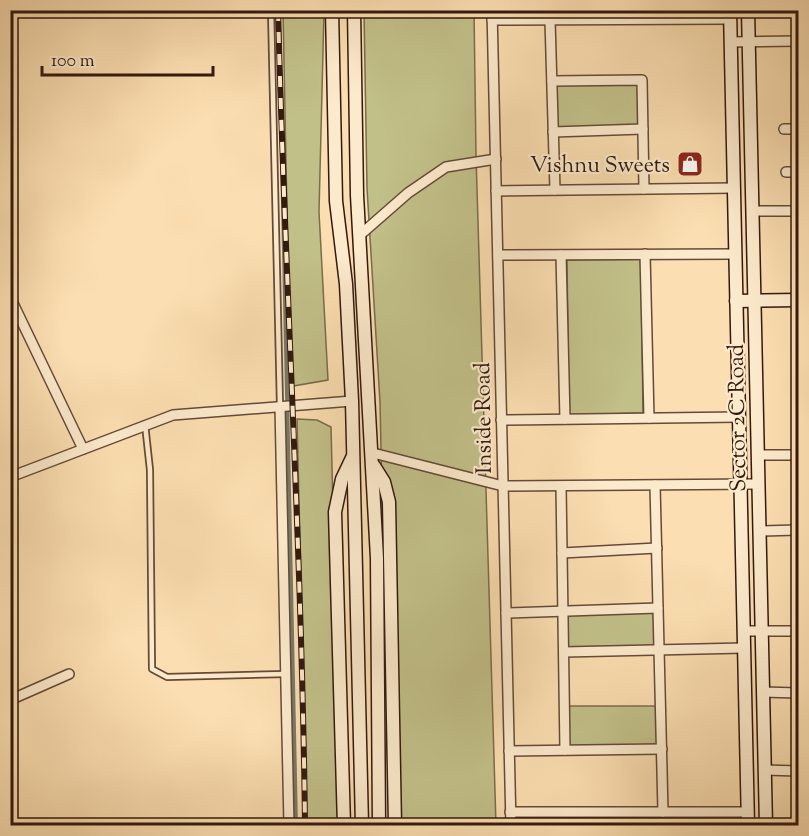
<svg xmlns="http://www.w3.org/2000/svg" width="809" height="836" font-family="'Sorts Mill Goudy',serif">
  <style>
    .green { fill: #c2c089; stroke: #7a6c4c; stroke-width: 1.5 }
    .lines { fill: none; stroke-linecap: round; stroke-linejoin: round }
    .stream { stroke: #747b6b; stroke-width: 4 }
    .lane-casing { stroke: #654a38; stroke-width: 8 }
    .street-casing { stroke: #654a38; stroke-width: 12 }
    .secondary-casing { stroke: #33190f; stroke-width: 15 }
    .lane { stroke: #fceacc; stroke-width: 4.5 }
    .street { stroke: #fceacc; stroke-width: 9 }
    .secondary { stroke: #fceacc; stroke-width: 12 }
    .rail-casing { stroke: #33190f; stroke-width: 6 }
    .rail { stroke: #fceacc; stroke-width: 4; stroke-dasharray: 11; stroke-linecap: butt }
    .labels { text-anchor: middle; stroke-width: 4.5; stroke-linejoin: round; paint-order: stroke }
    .poi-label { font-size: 22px; fill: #33190f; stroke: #fceacc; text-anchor: end }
    .street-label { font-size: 22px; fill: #33190f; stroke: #fceacc }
  </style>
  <rect width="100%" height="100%" fill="#fbdeb1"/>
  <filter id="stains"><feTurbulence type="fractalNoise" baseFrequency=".00333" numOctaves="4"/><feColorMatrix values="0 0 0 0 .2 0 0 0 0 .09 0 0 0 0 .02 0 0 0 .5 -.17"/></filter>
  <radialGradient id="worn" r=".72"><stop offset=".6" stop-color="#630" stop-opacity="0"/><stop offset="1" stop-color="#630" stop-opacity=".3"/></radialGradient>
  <g class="green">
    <polygon points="283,11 324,11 319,212 328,380 293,386 288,263"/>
    <polygon points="364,11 474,11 476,155 496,825 389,825 380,402 367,188"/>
    <polygon points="639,83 639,126 557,127 557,84"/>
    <polygon points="641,259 643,413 569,415 567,260"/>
    <polygon points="297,419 317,420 331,427 341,825 307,825"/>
    <polygon points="655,612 655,646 568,648 567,614"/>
    <rect x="569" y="706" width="88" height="40"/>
  </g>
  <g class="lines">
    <polyline class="stream" points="279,10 296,826"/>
    <g class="lane-casing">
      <g id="lane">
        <polyline points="271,10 280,406"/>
        <polyline points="145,424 150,470 152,669 167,677 286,674"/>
      </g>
    </g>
    <g class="street-casing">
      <g id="street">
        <polyline points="492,10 511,826"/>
        <polyline points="492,20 730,19"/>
        <polyline points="550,20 555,190"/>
        <polyline points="731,42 798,41"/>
        <polyline points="552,81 642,80 644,189"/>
        <polyline points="784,129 798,129"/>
        <polyline points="553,132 643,129"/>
        <polyline points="786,172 798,172"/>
        <polyline points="496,191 734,188"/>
        <polyline points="752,211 798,211"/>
        <polyline points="360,235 408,193 446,167 496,159"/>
        <polyline points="645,254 649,418"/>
        <polyline points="498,255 735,254"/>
        <polyline points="561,255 565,419"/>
        <polyline points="10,297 83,449"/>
        <polyline points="798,328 798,369"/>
        <polyline points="280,406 289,826"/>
        <polyline points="501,420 739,417"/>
        <polyline points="373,453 503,486 758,484"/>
        <polyline points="758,455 798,455"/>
        <polyline points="10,477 173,415 352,401"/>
        <polyline points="655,485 663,812"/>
        <polyline points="561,486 565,750"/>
        <polyline points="759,531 798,530"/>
        <polyline points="562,553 657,548"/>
        <polyline points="506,613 658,608"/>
        <polyline points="744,631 798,631"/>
        <polyline points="564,652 744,648"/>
        <polyline points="763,692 798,693"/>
        <polyline points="10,700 69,674"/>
        <polyline points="509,751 662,749"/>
        <polyline points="765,770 798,771"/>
        <polyline points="510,812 748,812"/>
      </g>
    </g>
    <g class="secondary-casing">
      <g id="secondary">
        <polyline points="332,10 336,201 346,284 352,401 362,826"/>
        <polyline points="354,10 357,195 377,558 379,826"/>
        <polyline points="730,10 748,826"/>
        <polyline points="748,10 766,826"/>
        <polyline points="736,301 798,300"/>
        <polyline points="374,466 384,482 389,502 395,826"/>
        <polyline points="344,826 335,512 342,479 352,458"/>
      </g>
    </g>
    <use href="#lane" class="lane"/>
    <use href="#street" class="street"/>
    <use href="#secondary" class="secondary"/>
    <g class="rail-casing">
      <path id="rail" d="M278,10C285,282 302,554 305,826"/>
    </g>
    <use href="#rail" class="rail"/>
  </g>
  <defs>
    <g id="shop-square" transform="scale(1.35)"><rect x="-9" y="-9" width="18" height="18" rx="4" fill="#8f2418" stroke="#fceacc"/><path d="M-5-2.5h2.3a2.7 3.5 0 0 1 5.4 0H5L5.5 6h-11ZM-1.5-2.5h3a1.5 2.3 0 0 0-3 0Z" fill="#fff"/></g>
  </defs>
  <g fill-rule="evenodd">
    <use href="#shop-square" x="690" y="164"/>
  </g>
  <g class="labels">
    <g class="poi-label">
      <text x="670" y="172">Vishnu Sweets</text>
    </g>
    <g class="street-label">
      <text transform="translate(482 418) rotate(-91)" y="8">Inside Road</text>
      <text transform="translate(736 418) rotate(-91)" y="8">Sector 2C Road</text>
    </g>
  </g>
  <rect width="809" height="836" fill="none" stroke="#fbdeb1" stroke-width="36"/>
  <rect x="12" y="12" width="785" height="812" fill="none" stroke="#33190f" stroke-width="3"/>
  <rect x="18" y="18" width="773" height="800" fill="none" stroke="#33190f" stroke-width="1.5"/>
  <path d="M42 66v9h171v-9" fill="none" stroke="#33190f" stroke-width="3"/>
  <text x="51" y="66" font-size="18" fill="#33190f" stroke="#fceacc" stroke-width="4.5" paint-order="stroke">100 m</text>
  <rect width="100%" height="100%" filter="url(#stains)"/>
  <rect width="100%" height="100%" fill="url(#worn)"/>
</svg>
